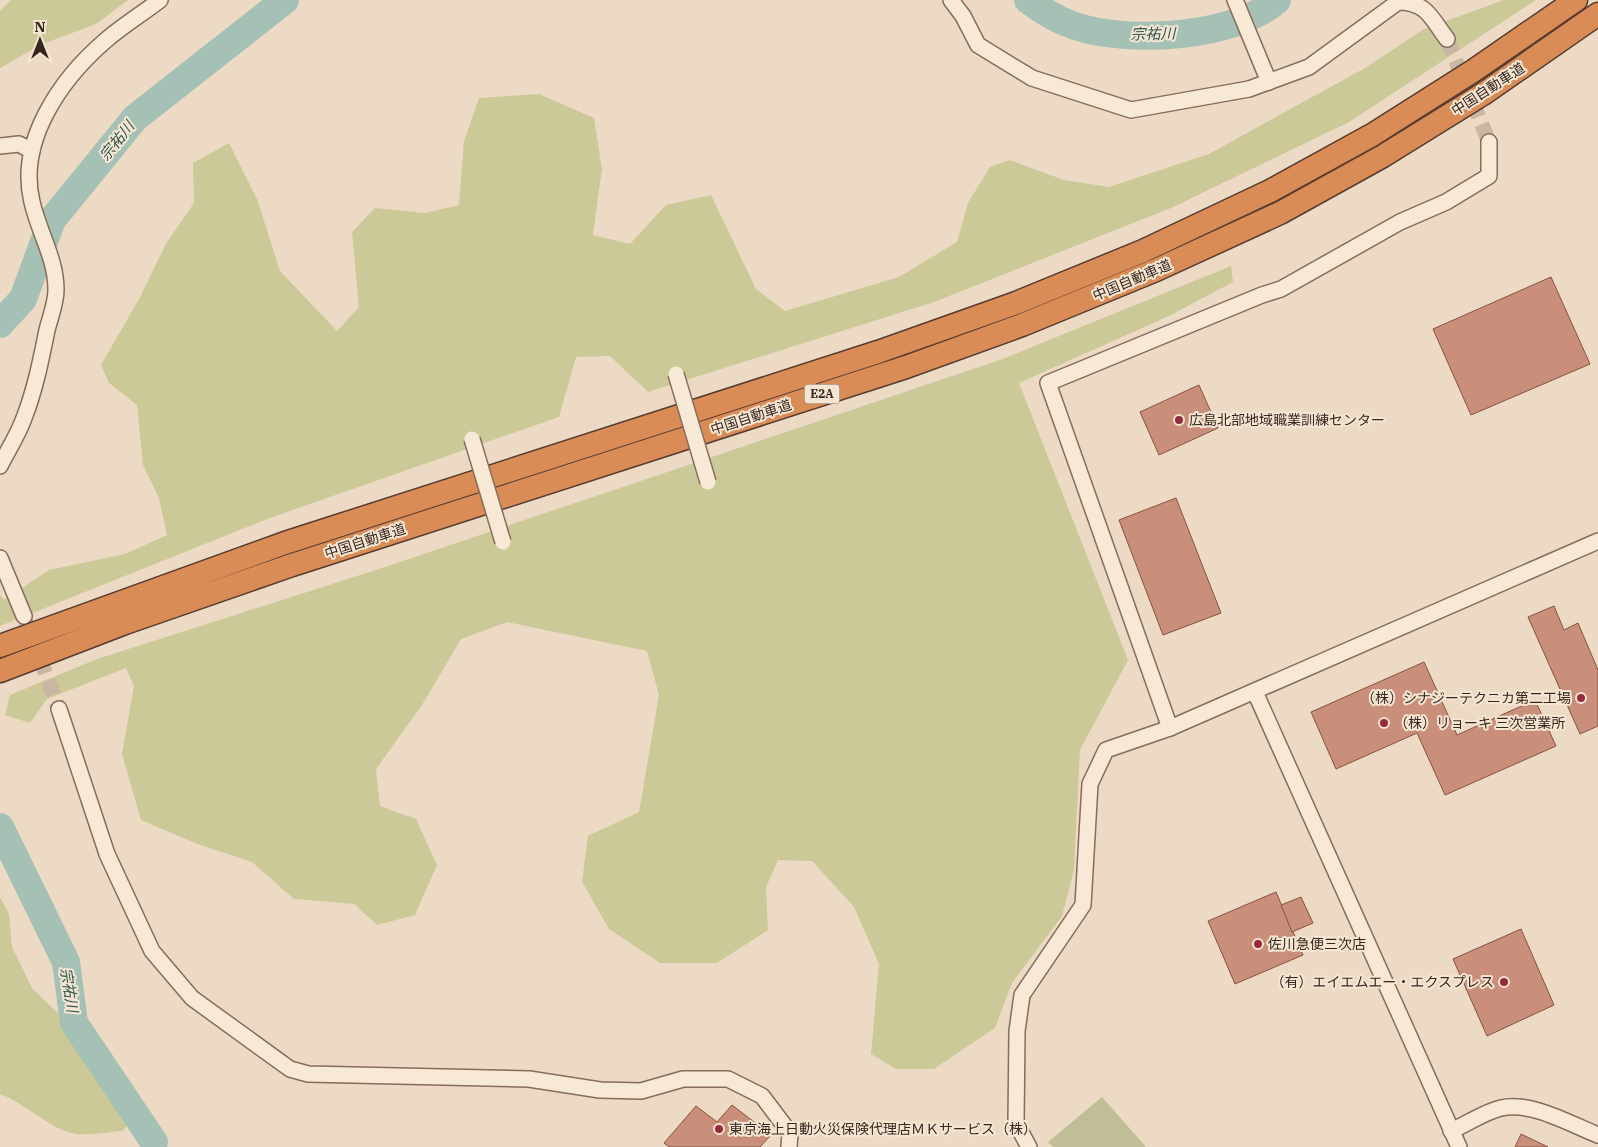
<svg xmlns="http://www.w3.org/2000/svg" width="1598" height="1147" font-family="'IBM Plex Serif','Noto Sans JP',serif">
  <style>
    .green { fill: #cbc998 }
    .cemetery { fill: #c0be97 }
    .lines { fill: none; stroke-linecap: round; stroke-linejoin: round }
    .stream { stroke: #6d8e80; stroke-width: 4.5 }
    .river { stroke: #a5c0b4; stroke-width: 28 }
    .building { fill: #ca8f7a; stroke: #855241 }
    .minor-tunnel { stroke: #c9b6a3; stroke-width: 15; stroke-dasharray: 15 8; stroke-linecap: butt }
    .minor-casing { stroke: #876b5b; stroke-width: 18 }
    .highway-casing { stroke: #553b2f; stroke-width: 25 }
    .minor { stroke: #f8e9d7; stroke-width: 15 }
    .highway { stroke: #da8c57; stroke-width: 22 }
    .minor-bridge-casing { stroke: #876b5b; stroke-width: 18; stroke-linecap: butt }
    .minor-bridge { stroke: #f8e9d7; stroke-width: 15 }
    .poi-dot { fill: #942c3d; stroke: #f4e6d3; stroke-width: 2 }
    .labels { text-anchor: middle; stroke-width: 4; stroke-linejoin: round; paint-order: stroke }
    .shield { fill: #f4e6d3; stroke: #706054; stroke-width: 1 }
    .shield-label { font-size: 12px; font-weight: bold; fill: #37261e }
    .street-label { font-size: 14px; fill: #37261e; stroke: #f4e6d3 }
    .poi-label { font-size: 14px; fill: #37261e; stroke: #f4e6d3; text-anchor: start }
    .water-label { font-size: 15px; font-style: italic; fill: #2e564e; stroke: #f4e6d3 }
  </style>
  <rect width="100%" height="100%" fill="#eddac4"/>
  <g class="green">
    <polygon points="11,0 128,0 96,24 40,45 0,68 0,11"/>
    <polygon points="1504,0 1536,0 1349,122 1171,208 934,302 648,392 610,356 576,357 559,417 267,519 0,626 0,595 4,600 49,570 125,554 167,535 159,498 143,465 137,405 109,383 101,365 139,299 167,242 194,203 193,163 229,143 257,199 280,271 337,331 359,307 352,232 375,208 425,213 459,205 464,141 479,98 539,94 594,118 602,169 593,235 630,244 666,205 711,195 756,289 785,311 899,277 957,242 968,203 990,167 1010,160 1064,180 1109,187 1209,154 1365,68 1424,29"/>
    <polygon points="1231,266 1233,282 1169,316 1019,383 1128,660 1080,750 1074,870 1062,916 1012,983 995,1028 934,1069 896,1069 871,1054 879,964 854,907 812,861 778,860 766,887 768,930 717,963 660,963 609,929 582,882 588,836 639,812 659,695 647,651 507,622 461,639 422,705 376,769 380,806 416,819 437,865 415,915 377,925 354,904 294,899 252,862 200,845 141,820 122,754 134,686 126,668 47,699 30,723 5,715 10,695 97,659 379,569 1000,360"/>
    <path d="M0,897L9,914L12,947L32,988L63,1018L128,1124L123,1131C106,1132 81,1138 65,1131C42,1122 24,1103 0,1094Z"/>
  </g>
  <polygon class="cemetery" points="1102,1097 1146,1147 1053,1147 1048,1142"/>
  <g class="lines">
    <polyline class="stream" points="154,1142 159,1147"/>
    <g class="river">
      <path d="M1028,0C1041,10 1060,21 1075,26C1128,44 1235,38 1277,0"/>
      <polyline points="0,324 23,299 52,220 135,118 285,0"/>
      <polyline points="0,827 66,962 74,1023 154,1142"/>
    </g>
  </g>
  <g class="building">
    <polygon points="1551,277 1590,364 1471,415 1433,329"/>
    <polygon points="1199,385 1218,428 1159,455 1140,412"/>
    <polygon points="1176,498 1221,613 1163,635 1119,520"/>
    <polygon points="1554,606 1564,630 1578,623 1598,670 1598,726 1580,734 1528,617"/>
    <polygon points="1424,662 1457,735 1535,700 1556,746 1445,795 1417,733 1336,769 1311,712"/>
    <polygon points="1276,892 1303,955 1235,984 1208,921"/>
    <polygon points="1301,897 1313,923 1292,932 1281,905"/>
    <polygon points="1521,929 1554,1005 1487,1036 1453,959"/>
    <polygon points="732,1105 771,1135 760,1147 669,1147 664,1143 696,1106 717,1122"/>
    <polygon points="1521,1134 1548,1147 1515,1147"/>
  </g>
  <g class="lines">
    <g class="minor-tunnel">
      <polyline points="1447,39 1489,142"/>
      <polyline points="24,616 59,709"/>
    </g>
    <g class="minor-casing">
      <g id="minor">
        <path d="M951,0L963,16L978,45L1032,78L1131,110L1249,89L1309,67L1398,2C1427,2 1431,18 1447,39"/>
        <polyline points="1235,0 1269,82"/>
        <polyline points="0,146 19,144 32,151"/>
        <path d="M0,466C8,450 18,435 24,418C35,390 41,360 47,330C50,318 56,303 56,290C56,258 39,233 32,202C17,141 61,79 105,41C122,26 142,14 160,0"/>
        <polyline points="0,558 24,616"/>
        <polyline points="1255,692 1459,1147"/>
        <polyline points="59,709 107,854 152,951 192,998 290,1069 308,1074 529,1079 600,1090 641,1091 683,1079 728,1079 762,1096 790,1133 789,1147"/>
        <polyline points="1170,728 1048,383 1262,295 1281,289 1400,222 1446,202 1489,176 1489,142"/>
        <path d="M1451,1131C1467,1124 1484,1112 1501,1108C1531,1101 1570,1124 1598,1135"/>
        <polyline points="1029,1147 1016,1123 1017,1031 1022,995 1083,905 1090,784 1106,750 1170,728 1598,541"/>
      </g>
    </g>
    <g class="highway-casing">
      <g id="highway">
        <polyline points="0,646 285,543 878,352 1016,303 1143,251 1270,191 1372,135 1473,71 1576,0"/>
        <polyline points="0,671 125,623 292,565 906,367 1022,325 1156,270 1280,213 1383,156 1483,94 1598,14"/>
      </g>
    </g>
    <use href="#minor" class="minor"/>
    <use href="#highway" class="highway"/>
    <g class="minor-bridge-casing">
      <g id="minor-bridge">
        <polyline points="676,374 708,482"/>
        <polyline points="472,439 503,542"/>
      </g>
    </g>
    <use href="#minor-bridge" class="minor-bridge"/>
  </g>
  <g class="poi-dot">
    <circle cx="1179" cy="420" r="5"/>
    <circle cx="1581" cy="698" r="5"/>
    <circle cx="1384" cy="723" r="5"/>
    <circle cx="1258" cy="944" r="5"/>
    <circle cx="1504" cy="982" r="5"/>
    <circle cx="719" cy="1129" r="5"/>
  </g>
  <g class="labels">
    <rect class="shield" x="804.5" y="384.5" width="35" height="19" rx="4"/>
    <g class="shield-label">
      <text x="822" y="398">E2A</text>
    </g>
    <g class="street-label">
      <text transform="translate(1488 89) rotate(-33)" y="5">中国自動車道</text>
      <text transform="translate(1132 280) rotate(-23)" y="5">中国自動車道</text>
      <text transform="translate(751 417) rotate(-18)" y="5">中国自動車道</text>
      <text transform="translate(365 541) rotate(-18)" y="5">中国自動車道</text>
    </g>
    <g class="poi-label">
      <text x="1189" y="425">広島北部地域職業訓練センター</text>
      <text x="1571" y="703" text-anchor="end">（株）シナジーテクニカ第二工場</text>
      <text x="1394" y="728">（株）リョーキ 三次営業所</text>
      <text x="1268" y="949">佐川急便三次店</text>
      <text x="1494" y="987" text-anchor="end">（有）エイエムエー・エクスプレス</text>
      <text x="729" y="1134">東京海上日動火災保険代理店ＭＫサービス（株）</text>
    </g>
    <g class="water-label">
      <text transform="translate(1153 34) rotate(-1)" y="5">宗祐川</text>
      <text transform="translate(117 141) rotate(-51)" y="5">宗祐川</text>
      <text transform="translate(69 990) rotate(81)" y="5">宗祐川</text>
    </g>
  </g>
  <g transform="translate(40 40)" stroke="#f4e6d3" stroke-width="4" paint-order="stroke">
  <path d="M0-4L9 19L0 12L-9 19Z" fill="#37261e"/>
  <text y="-8" font-size="14" font-weight="bold" text-anchor="middle" fill="#37261e">N</text>
  </g>
</svg>
